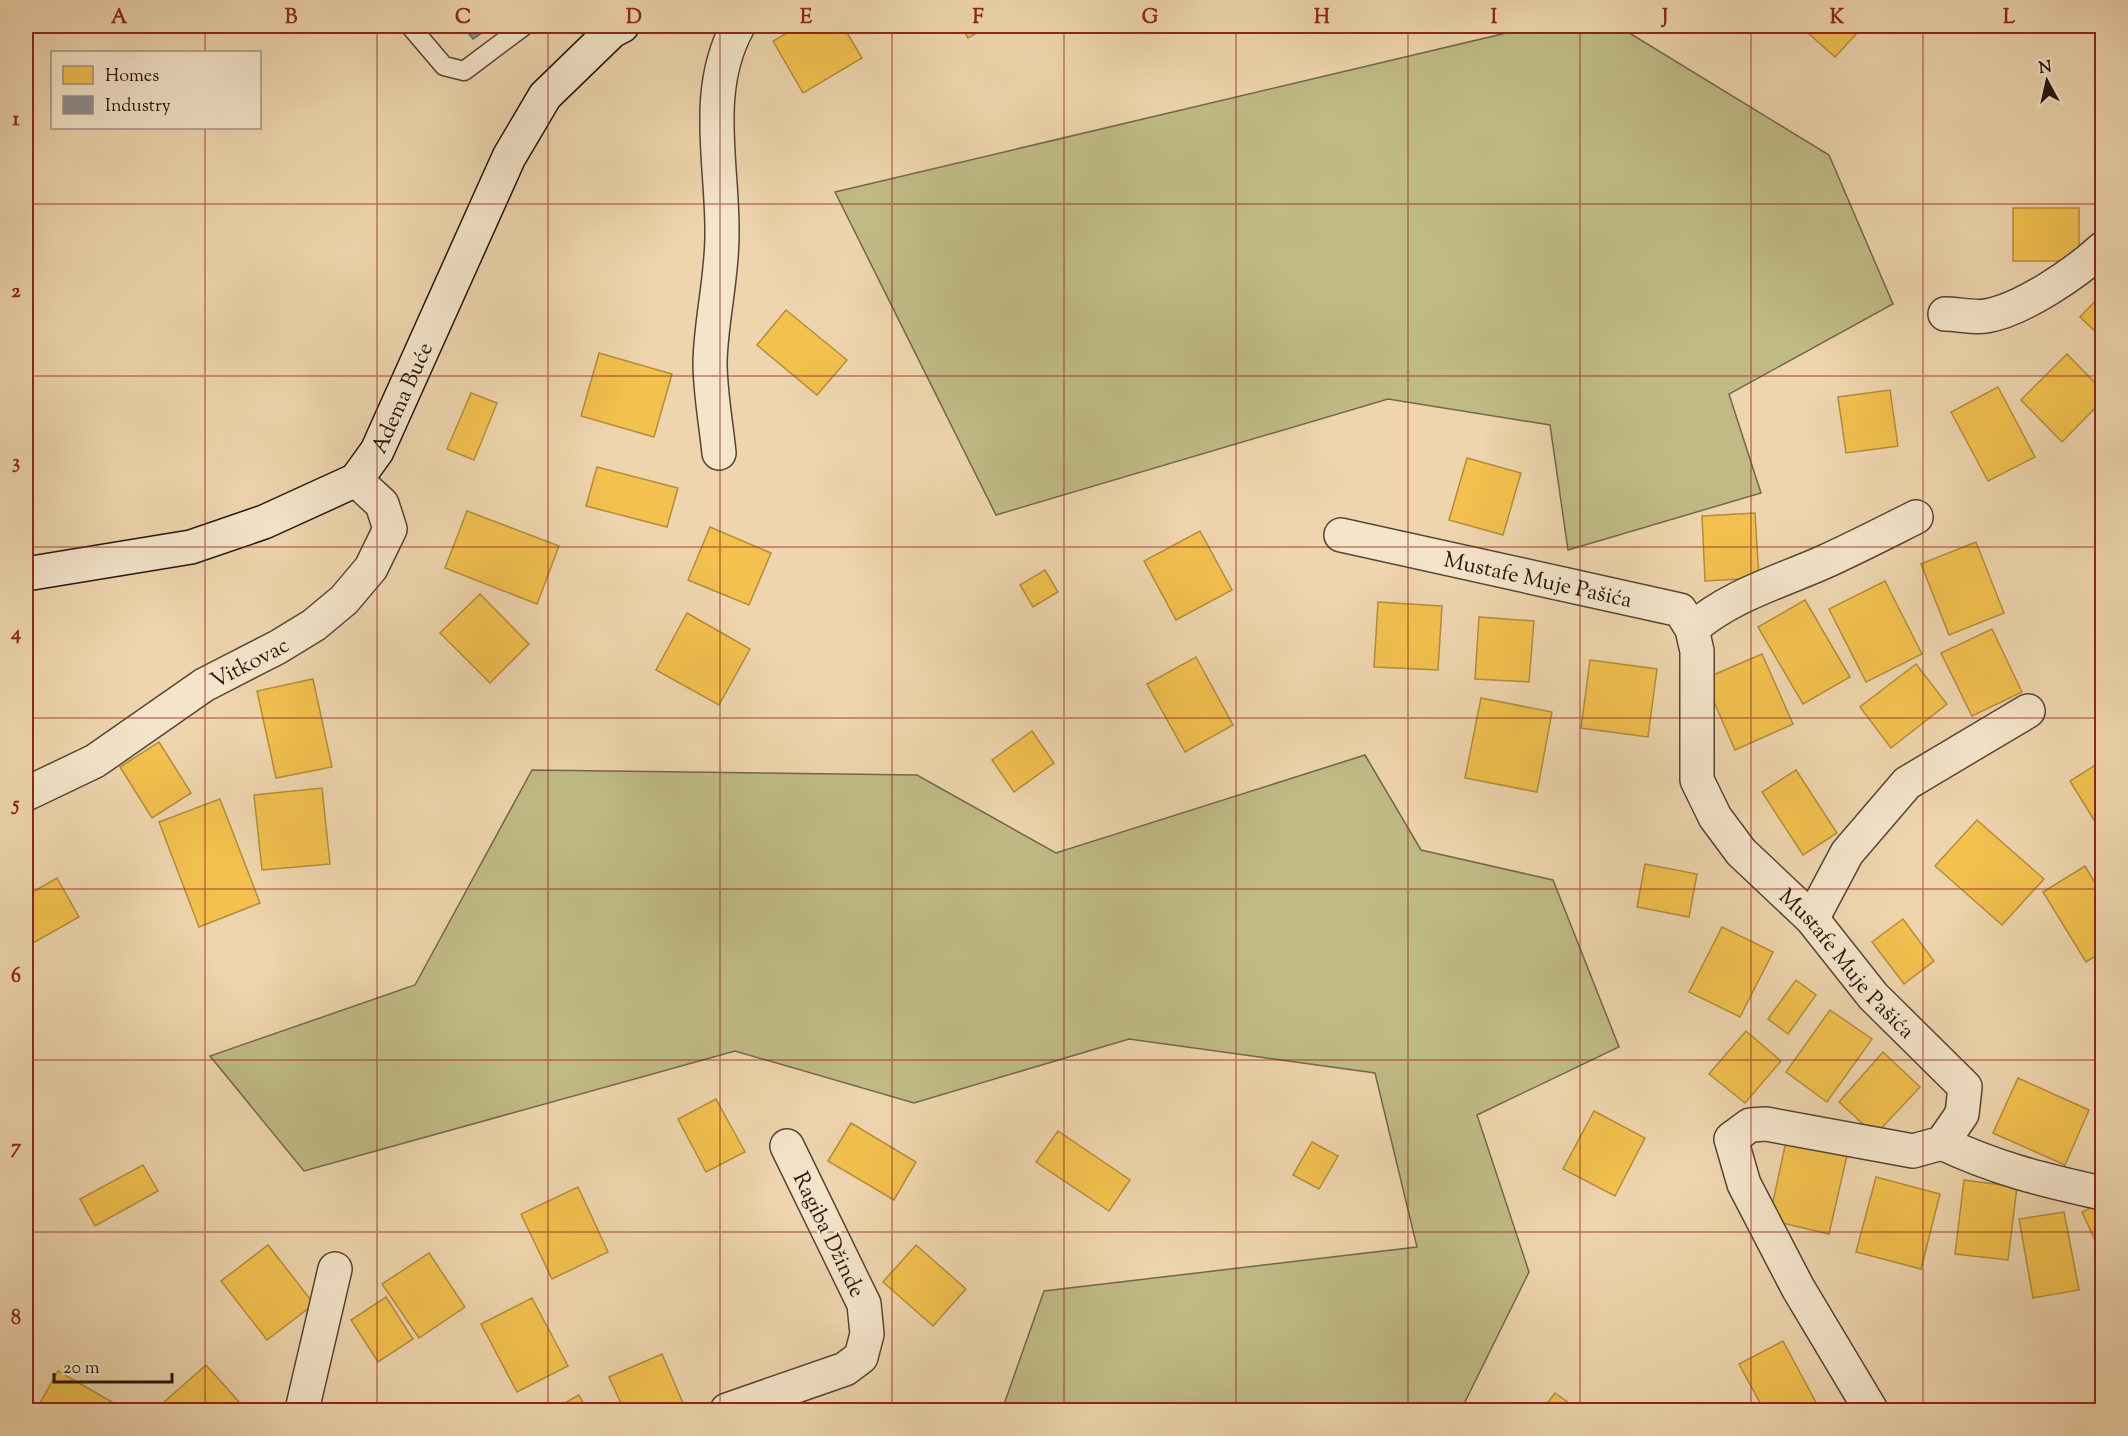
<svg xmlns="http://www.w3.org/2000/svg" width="2128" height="1436" font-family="'Sorts Mill Goudy',serif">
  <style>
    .green { fill: #c0bb85; stroke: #72684a; stroke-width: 1.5 }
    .homes { fill: #f2c14e; stroke: #b48d3b; stroke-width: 1.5 }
    .industry { fill: #8d8d92; stroke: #6d696b; stroke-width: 1.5 }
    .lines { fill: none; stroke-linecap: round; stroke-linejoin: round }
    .lane-casing { stroke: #564536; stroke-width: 21 }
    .street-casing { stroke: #564536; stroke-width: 36 }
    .secondary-casing { stroke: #23150f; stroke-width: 36 }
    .lane { stroke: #f4e4ca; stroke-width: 18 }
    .street { stroke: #f4e4ca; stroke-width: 33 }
    .secondary { stroke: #f4e4ca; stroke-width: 33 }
    .grid { fill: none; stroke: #8f2418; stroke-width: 1.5; stroke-opacity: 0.55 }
    .labels { text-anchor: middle; stroke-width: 6; stroke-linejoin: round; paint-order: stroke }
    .street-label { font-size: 22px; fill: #23150f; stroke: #f4e4ca }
    .neatline { fill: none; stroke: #8f2418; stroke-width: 2 }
    .grid-label { font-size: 20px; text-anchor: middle; font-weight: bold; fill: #8f2418 }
  </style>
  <rect width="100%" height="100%" fill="#eed5ad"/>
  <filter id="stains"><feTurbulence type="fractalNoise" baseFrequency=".00333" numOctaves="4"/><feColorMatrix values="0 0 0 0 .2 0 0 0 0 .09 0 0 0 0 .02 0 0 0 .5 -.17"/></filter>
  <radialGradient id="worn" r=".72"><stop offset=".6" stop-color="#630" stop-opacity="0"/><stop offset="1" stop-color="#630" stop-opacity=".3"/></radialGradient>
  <g class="green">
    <polygon points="1536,26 1618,26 1829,155 1893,304 1729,394 1761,493 1568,550 1550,425 1388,399 996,515 835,192"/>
    <polygon points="1365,755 1421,850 1553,880 1619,1047 1477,1115 1529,1272 1461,1410 1002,1410 1044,1291 1417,1247 1375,1073 1129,1039 914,1103 735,1051 304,1171 210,1056 415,985 532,770 917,775 1056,853"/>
  </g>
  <g class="homes">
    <polygon points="799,26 843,26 862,58 803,93 773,41"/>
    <polygon points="961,26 989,26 968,38"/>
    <polygon points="1800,26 1848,26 1857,33 1835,57"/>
    <rect x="2013" y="208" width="66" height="53"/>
    <polygon points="2100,296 2102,298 2102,338 2080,317"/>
    <polygon points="786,310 847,360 817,395 757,345"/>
    <polygon points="599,353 672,374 654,437 581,416"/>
    <polygon points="2067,354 2102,390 2102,401 2062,442 2021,400"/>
    <polygon points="1998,387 2035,457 1988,481 1951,412"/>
    <polygon points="1890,390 1898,446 1846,453 1838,397"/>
    <polygon points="471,393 497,403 474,460 447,449"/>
    <polygon points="1467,458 1521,473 1503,535 1449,520"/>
    <polygon points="597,467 678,488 667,527 586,506"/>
    <polygon points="467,511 559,546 537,604 445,568"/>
    <polygon points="1755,513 1759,578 1705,581 1702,516"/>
    <polygon points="710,527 771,553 749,605 688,580"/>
    <polygon points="1200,531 1232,590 1176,620 1144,561"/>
    <polygon points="1976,542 2004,613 1949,635 1921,564"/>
    <polygon points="1045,570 1058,592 1033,607 1020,585"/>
    <polygon points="1885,581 1922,654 1866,682 1829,609"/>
    <polygon points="480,594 529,644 490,683 440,633"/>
    <polygon points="1805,600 1850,677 1803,704 1758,627"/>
    <polygon points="1378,602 1442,606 1438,670 1374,667"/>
    <polygon points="687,613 750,649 719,705 656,670"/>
    <polygon points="1479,617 1534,621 1529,682 1475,679"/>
    <polygon points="1992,629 2022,692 1972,716 1941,653"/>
    <polygon points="1762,654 1793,724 1735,750 1704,679"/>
    <polygon points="1196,657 1233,725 1185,752 1147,684"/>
    <polygon points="1590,660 1657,669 1648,737 1581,728"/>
    <polygon points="1916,664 1947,704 1891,748 1860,707"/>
    <polygon points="313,679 332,767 276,778 257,691"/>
    <polygon points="1481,698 1552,712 1537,792 1465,778"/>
    <polygon points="1032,731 1054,763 1014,792 992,760"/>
    <polygon points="159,742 191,793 152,818 120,767"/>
    <polygon points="2102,761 2102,833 2070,781"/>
    <polygon points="1796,770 1837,833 1803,855 1762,792"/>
    <polygon points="322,788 330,864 262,870 254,795"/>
    <polygon points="220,799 260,903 199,927 159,822"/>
    <polygon points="1977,820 2044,879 2002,925 1935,866"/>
    <polygon points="1645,864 1697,874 1689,917 1637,907"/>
    <polygon points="2085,866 2102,895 2102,952 2086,962 2043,892"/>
    <polygon points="57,878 79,917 26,947 26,896"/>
    <polygon points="1903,919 1934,961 1904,984 1872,942"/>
    <polygon points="1722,927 1773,952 1740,1017 1689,992"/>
    <polygon points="1796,980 1816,995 1788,1034 1768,1019"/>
    <polygon points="1830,1010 1872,1039 1827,1102 1786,1072"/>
    <polygon points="1746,1031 1781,1061 1745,1103 1709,1074"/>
    <polygon points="1883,1052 1920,1087 1875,1135 1839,1102"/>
    <polygon points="2018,1078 2089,1110 2065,1165 1993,1133"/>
    <polygon points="716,1099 745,1152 706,1172 678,1119"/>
    <polygon points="1594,1111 1645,1138 1615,1196 1563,1169"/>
    <polygon points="851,1123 916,1162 894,1200 828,1161"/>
    <polygon points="1058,1131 1130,1180 1109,1211 1036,1162"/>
    <polygon points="1787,1137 1848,1151 1829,1234 1769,1220"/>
    <polygon points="1312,1142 1338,1156 1319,1189 1293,1175"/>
    <polygon points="143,1165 158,1191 95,1226 80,1199"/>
    <polygon points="1876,1177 1940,1194 1921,1269 1856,1252"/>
    <polygon points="1964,1180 2017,1187 2008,1260 1955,1254"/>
    <polygon points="578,1187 608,1252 552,1279 521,1214"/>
    <polygon points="2102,1202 2102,1255 2082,1212"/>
    <polygon points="2064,1212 2079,1290 2033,1298 2019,1219"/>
    <polygon points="268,1245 314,1304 267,1340 221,1281"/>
    <polygon points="916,1245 966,1289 933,1326 883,1282"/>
    <polygon points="429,1253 465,1307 419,1338 382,1284"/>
    <polygon points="386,1297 413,1339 378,1362 351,1320"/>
    <polygon points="532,1298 568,1366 517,1392 481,1324"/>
    <polygon points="1783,1341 1820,1410 1764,1410 1739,1364"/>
    <polygon points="26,1346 31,1349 26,1360"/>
    <polygon points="662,1354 686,1410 624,1410 609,1377"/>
    <polygon points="206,1365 240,1403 232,1410 155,1410"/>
    <polygon points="58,1371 126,1410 36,1410"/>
    <polygon points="1555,1393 1579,1410 1542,1410"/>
    <polygon points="579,1395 587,1410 552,1410"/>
    <polygon points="398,1403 405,1410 390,1410"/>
  </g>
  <polygon class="industry" points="462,26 492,26 473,39"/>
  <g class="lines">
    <g class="lane-casing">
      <polyline id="lane" points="410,26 444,66 464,71 524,26"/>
    </g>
    <g class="street-casing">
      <g id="street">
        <path d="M1945,314C1958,314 1974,318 1986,316C2022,310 2076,273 2102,249"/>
        <path d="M719,453C716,423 710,392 710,362C711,320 722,278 722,235C723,164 702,92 738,26"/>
        <path id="s1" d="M1341,535L1680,610L1692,629L1697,651V780L1715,817L1741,852L1812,919L1873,996L1965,1087L1962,1114L1942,1143L1913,1151L1766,1124L1750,1125L1731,1139L1744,1184L1798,1288L1871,1410"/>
        <path d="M1692,629C1729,596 1779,582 1824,562C1855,548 1886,532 1916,517"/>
        <path id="s2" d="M26,794L95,761L204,685L278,647L314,625L344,600L371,568L390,529L382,504L356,480"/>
        <polyline points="1812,919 1847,853 1907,783 2028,711"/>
        <path d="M1942,1143C1995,1168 2039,1179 2097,1192"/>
        <polyline points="302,1410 335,1269"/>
        <polyline points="727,1410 845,1369 861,1357 867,1334 864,1304 787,1146"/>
      </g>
    </g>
    <g class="secondary-casing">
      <g id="secondary">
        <path id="s3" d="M26,574L191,547L264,522L356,480L377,451L509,157L545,96L612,31L622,26"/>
      </g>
    </g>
    <use href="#lane" class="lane"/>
    <use href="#street" class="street"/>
    <use href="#secondary" class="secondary"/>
  </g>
  <path class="grid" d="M205,26V52M377,26V1410M548,26V1410M720,26V1410M892,26V1410M1064,26V1410M1236,26V1410M1408,26V1410M1580,26V1410M1751,26V1410M1923,26V1410M205,128V1410M26,204H2102M26,376H2102M26,547H2102M26,718H2102M26,889H2102M26,1060H2102M26,1232H2102"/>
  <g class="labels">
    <g class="street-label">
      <text dy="8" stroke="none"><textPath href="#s3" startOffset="440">Adema Buće</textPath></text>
      <text dy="8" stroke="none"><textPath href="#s1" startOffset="202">Mustafe Muje Pašića</textPath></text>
      <text dy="8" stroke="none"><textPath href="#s2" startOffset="260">Vitkovac</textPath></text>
      <text dy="8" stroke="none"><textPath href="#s1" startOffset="760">Mustafe Muje Pašića</textPath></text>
      <text transform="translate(830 1234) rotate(64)" y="8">Ragiba Džinde</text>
    </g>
  </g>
  <rect width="2128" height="1436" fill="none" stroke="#eed5ad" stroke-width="66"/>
  <rect x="51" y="51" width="210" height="78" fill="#f4e4ca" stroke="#a0917f" stroke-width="1.5"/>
  <rect x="63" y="66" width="30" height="18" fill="#f2c14e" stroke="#a0917f" stroke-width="1.5"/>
  <text x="105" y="81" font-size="18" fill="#23150f">Homes</text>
  <rect x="63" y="96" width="30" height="18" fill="#8d8d92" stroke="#a0917f" stroke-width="1.5"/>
  <text x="105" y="111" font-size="18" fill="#23150f">Industry</text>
  <g transform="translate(2047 81) rotate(352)" stroke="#f4e4ca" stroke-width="4.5" paint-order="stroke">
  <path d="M0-4.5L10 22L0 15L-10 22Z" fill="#23150f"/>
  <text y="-9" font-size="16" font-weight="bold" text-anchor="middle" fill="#23150f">N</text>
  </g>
  <path d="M54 1373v9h118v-9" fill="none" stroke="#23150f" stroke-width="3"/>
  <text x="63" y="1373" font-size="18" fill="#23150f" stroke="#f4e4ca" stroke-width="4.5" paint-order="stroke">20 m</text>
  <rect x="33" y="33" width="2062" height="1370" class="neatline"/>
  <g class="grid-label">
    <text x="119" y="23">A</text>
    <text x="291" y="23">B</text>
    <text x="463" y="23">C</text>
    <text x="634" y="23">D</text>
    <text x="806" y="23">E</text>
    <text x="978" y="23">F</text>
    <text x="1150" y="23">G</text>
    <text x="1322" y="23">H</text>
    <text x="1494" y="23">I</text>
    <text x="1665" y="23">J</text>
    <text x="1837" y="23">K</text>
    <text x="2009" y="23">L</text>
    <text x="16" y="125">1</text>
    <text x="16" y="297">2</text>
    <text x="16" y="468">3</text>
    <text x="16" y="639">4</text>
    <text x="16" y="810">5</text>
    <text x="16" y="982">6</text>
    <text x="16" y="1153">7</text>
    <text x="16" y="1324">8</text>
  </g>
  <rect width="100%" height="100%" filter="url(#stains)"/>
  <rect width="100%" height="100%" fill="url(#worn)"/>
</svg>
